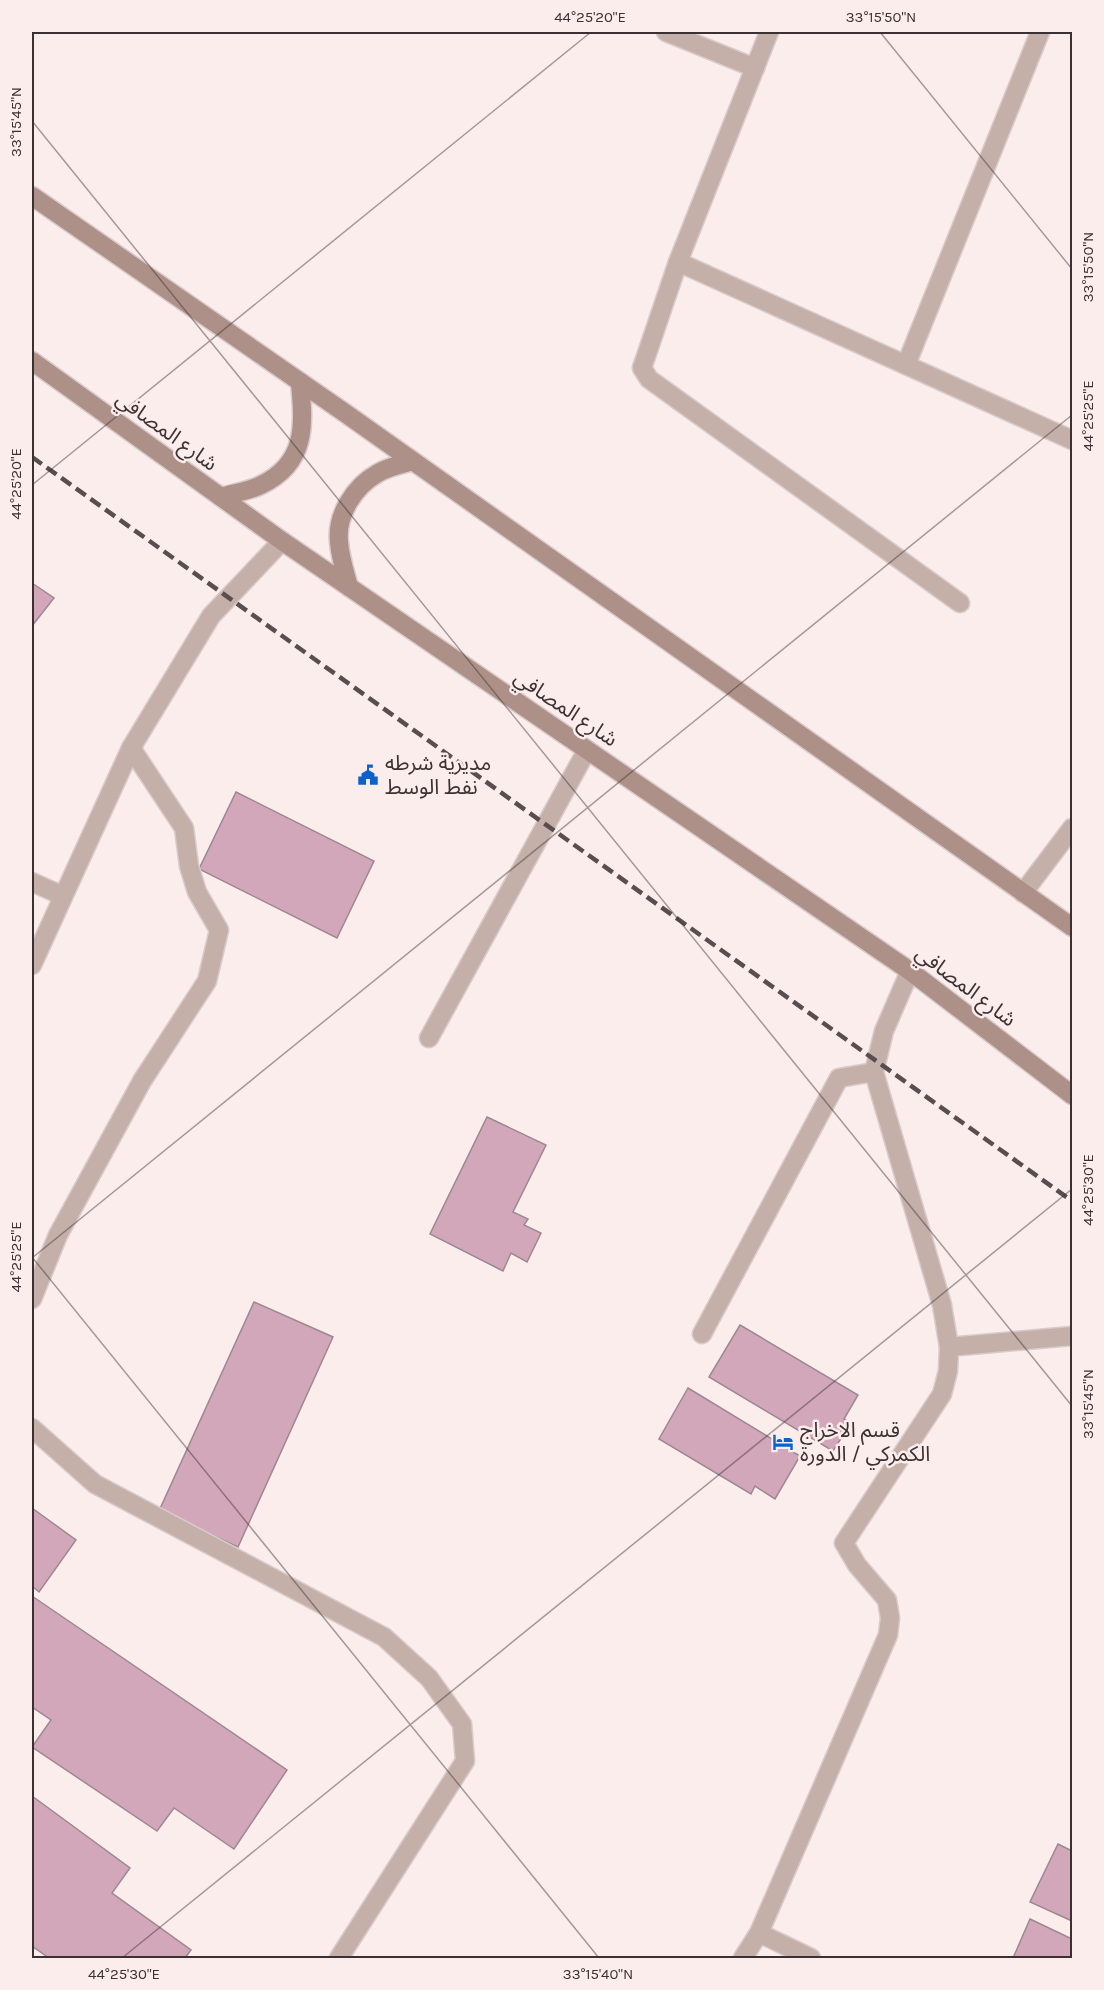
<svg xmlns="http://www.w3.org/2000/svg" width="1104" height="1990" font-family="Karla,'Noto Sans Arabic',sans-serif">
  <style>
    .building { fill: #d2a7ba; stroke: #9d8891; stroke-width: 1.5 }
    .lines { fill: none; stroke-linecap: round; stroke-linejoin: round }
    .service-casing { stroke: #d9cbcb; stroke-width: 21 }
    .minor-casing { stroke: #d9cbcb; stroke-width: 21 }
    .secondary-casing { stroke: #d9cbcb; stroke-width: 21 }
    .service { stroke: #c4b0a9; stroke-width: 18 }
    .minor { stroke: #c4b0a9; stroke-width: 18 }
    .secondary { stroke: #ad9087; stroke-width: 18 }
    .rail { stroke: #594e4f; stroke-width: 4.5; stroke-dasharray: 12 6; stroke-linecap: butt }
    .ticks { fill: none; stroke: #3b3132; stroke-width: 1.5; stroke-opacity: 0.45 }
    .labels { text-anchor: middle; stroke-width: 5; stroke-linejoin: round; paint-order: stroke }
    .street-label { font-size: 21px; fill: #3b3132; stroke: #fceded }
    .poi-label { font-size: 21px; fill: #3b3132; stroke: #fceded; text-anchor: start }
    .neatline { fill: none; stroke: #3b3132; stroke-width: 2 }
    .ticks-label { font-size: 15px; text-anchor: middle; fill: #3b3132 }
  </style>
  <rect width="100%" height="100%" fill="#fceded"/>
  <g class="building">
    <polygon points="32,583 54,598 32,626"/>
    <polygon points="236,792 374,861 337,938 199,869"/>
    <polygon points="487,1117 546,1145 513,1212 528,1219 524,1225 541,1233 527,1262 511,1253 503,1271 430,1234"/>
    <polygon points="254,1302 333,1337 238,1547 159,1511"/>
    <polygon points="740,1325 858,1395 844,1419 851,1423 833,1451 709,1377"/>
    <polygon points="688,1388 800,1456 775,1499 755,1486 751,1494 659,1439"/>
    <polygon points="32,1508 76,1540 39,1592 32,1586"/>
    <polygon points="32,1596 287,1770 234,1849 174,1808 157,1831 32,1747 51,1720 32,1707"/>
    <polygon points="32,1796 130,1868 112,1893 191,1950 185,1958 49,1958 32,1946"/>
    <polygon points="1058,1844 1072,1851 1072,1921 1030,1902"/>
    <polygon points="1030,1919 1072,1939 1072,1958 1013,1958"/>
  </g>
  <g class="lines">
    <g class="service-casing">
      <g id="service">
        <polyline points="32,882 63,896"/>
        <polyline points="1023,893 1072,828"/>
        <polyline points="32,965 131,748 211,616 282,541"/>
        <polyline points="429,1038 587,750"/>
        <polyline points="32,1299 58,1235 142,1081 207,981 219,930 197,892 189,866 184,828 131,748"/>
        <polyline points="702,1334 839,1078 874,1072"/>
        <polyline points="949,1347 1072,1336"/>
        <polyline points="32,1428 95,1484 384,1637 429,1678 462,1724 465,1761 339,1958"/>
        <polyline points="759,1933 811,1958"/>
        <polyline points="743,1958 759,1933 888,1635 890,1618 887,1600 857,1565 844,1543 942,1394 948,1371 949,1347 942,1305 874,1072 884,1031 910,971"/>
      </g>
    </g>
    <g class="minor-casing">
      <g id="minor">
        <polyline points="666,32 755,68"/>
        <polyline points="769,32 678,262 642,368 649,379 960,603"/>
        <polyline points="678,262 1072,440"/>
        <polyline points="906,365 1040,32"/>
      </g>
    </g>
    <g class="secondary-casing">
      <g id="secondary">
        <polyline points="32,196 345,413 1072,927"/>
        <polyline points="32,361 282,541 910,971 1072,1095"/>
        <path d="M221,497C234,493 249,491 261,485C307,463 304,425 300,382"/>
        <path d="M349,587C345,572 340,557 339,542C336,514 355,486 378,473C388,467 402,464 413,461"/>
      </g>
    </g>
    <use href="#service" class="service"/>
    <use href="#minor" class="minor"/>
    <use href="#secondary" class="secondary"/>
    <polyline class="rail" points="32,457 1072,1201"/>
  </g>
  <path class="ticks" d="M880,32L1072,269M32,121L1072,1406M32,485L591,32M32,1257L599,1958M32,1258L1072,415M122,1958L1072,1189"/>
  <defs>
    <g id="civic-bare" transform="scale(1.62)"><path d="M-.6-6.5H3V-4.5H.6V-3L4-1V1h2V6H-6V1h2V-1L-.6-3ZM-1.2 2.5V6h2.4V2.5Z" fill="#0c62cb" stroke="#fceded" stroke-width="2.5" paint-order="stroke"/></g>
    <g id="hotel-bare" transform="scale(1.62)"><path d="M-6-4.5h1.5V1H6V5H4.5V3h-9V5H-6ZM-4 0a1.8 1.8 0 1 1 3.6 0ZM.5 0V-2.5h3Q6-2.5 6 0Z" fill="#0c62cb" stroke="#fceded" stroke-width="2.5" paint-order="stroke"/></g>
  </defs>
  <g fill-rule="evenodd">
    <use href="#civic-bare" x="368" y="775"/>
    <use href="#hotel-bare" x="783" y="1442"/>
  </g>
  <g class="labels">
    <g class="street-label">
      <text transform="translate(167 431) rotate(36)" y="7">شارع المصافي</text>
      <text transform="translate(566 708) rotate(34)" y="7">شارع المصافي</text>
      <text transform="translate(966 986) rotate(37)" y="7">شارع المصافي</text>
    </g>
    <g class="poi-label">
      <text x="385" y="770">مديرية شرطه<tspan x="385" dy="24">نفط الوسط</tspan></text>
      <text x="800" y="1437">قسم الاخراج<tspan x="800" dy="24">الكمركي / الدورة</tspan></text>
    </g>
  </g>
  <rect width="1104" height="1990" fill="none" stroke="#fceded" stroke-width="66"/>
  <rect x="33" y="33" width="1038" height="1924" class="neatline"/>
  <g class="ticks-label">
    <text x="590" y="22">44°25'20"E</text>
    <text x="881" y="22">33°15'50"N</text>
    <text transform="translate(16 122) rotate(-90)" y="5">33°15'45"N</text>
    <text transform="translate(1088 267) rotate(-90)" y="5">33°15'50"N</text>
    <text transform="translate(1088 416) rotate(-90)" y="5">44°25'25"E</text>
    <text transform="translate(16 484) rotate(-90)" y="5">44°25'20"E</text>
    <text transform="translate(1088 1190) rotate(-90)" y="5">44°25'30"E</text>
    <text transform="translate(16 1257) rotate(-90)" y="5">44°25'25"E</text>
    <text transform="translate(1088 1404) rotate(-90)" y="5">33°15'45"N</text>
    <text x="124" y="1979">44°25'30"E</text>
    <text x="598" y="1979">33°15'40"N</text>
  </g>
</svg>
